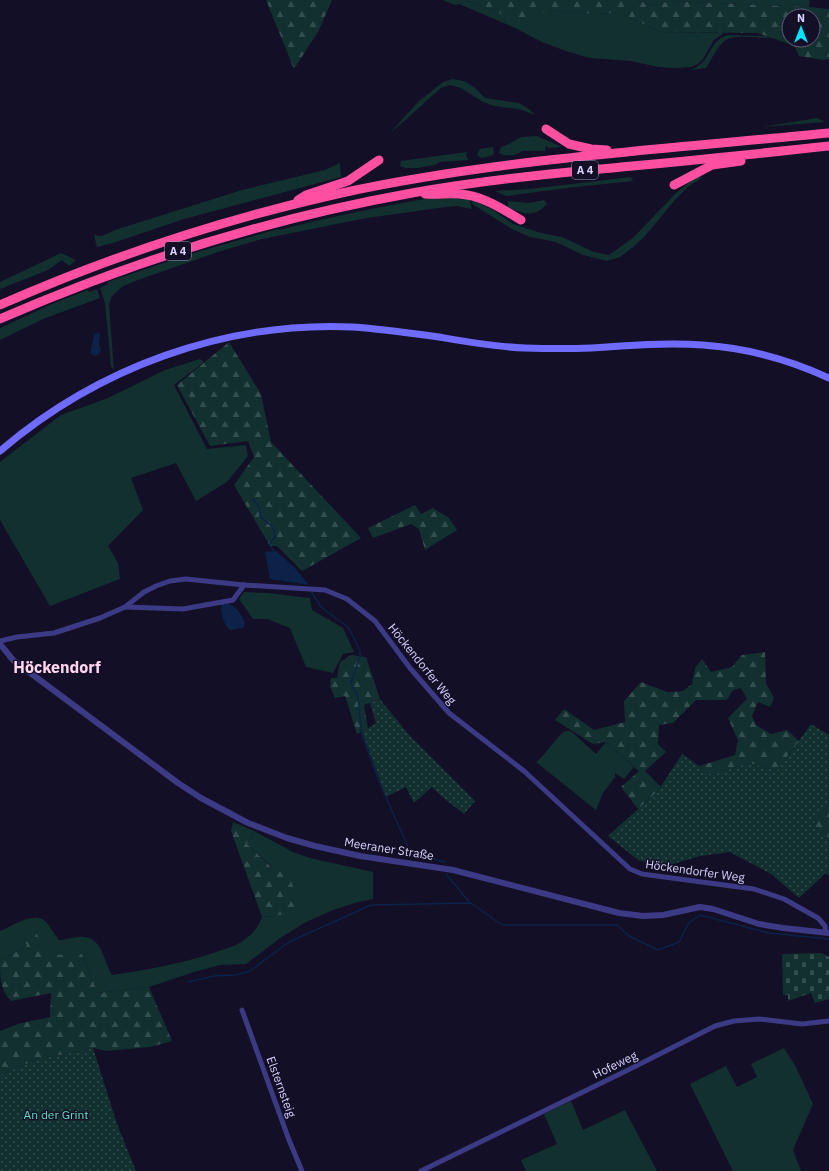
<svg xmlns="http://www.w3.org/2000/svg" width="829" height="1171" font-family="'IBM Plex Sans',sans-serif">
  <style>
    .grass { fill: #12302f }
    .forest { fill: url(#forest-firs); fill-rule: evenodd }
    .cemetery { fill: url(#cemetery-stones) }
    .garden { fill: url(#garden-dots) }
    .water { fill: #0c2248 }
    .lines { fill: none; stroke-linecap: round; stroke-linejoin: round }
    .stream { stroke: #0c2248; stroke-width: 1.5 }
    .minor { stroke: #3d3a85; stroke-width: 5 }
    .tertiary { stroke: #3d3a85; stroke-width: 6 }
    .secondary { stroke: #6f6bff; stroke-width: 7 }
    .motorway { stroke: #ff4fa3; stroke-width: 9 }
    .labels { text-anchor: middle; stroke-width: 3; stroke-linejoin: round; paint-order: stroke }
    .shield { fill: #130f26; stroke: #9e99be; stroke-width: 1 }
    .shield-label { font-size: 11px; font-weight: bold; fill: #d9d4ff }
    .street-label { font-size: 12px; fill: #d9d4ff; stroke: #130f26 }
    .park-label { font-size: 12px; fill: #5fe0c0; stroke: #130f26 }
    .district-label { font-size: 16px; font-weight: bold; fill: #ffd6f0; stroke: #130f26 }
  </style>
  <defs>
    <pattern id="forest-firs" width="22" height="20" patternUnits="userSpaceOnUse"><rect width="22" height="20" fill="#12302f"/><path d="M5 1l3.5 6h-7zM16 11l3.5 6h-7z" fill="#344d4e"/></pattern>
    <pattern id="cemetery-stones" width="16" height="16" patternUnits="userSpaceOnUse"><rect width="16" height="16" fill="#12302f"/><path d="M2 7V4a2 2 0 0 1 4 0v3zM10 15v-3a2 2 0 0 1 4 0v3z" fill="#344d4e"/></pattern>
    <pattern id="garden-dots" width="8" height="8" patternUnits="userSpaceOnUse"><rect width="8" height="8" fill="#12302f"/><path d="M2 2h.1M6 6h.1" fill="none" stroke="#344d4e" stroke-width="1.8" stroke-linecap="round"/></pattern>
  </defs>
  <rect width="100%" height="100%" fill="#130f26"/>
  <g class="grass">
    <polygon points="637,0 810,0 809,7 669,1 655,6"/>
    <polygon points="468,1 501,14 547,10 593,14 620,13 661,32 724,33 714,40 703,59 698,64 691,67 675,68 658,67 631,61 590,58 566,51 542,42 515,28 459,4"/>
    <path d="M727,35L765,36L769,38C758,38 735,34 726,40C717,46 712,59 706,68L690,70C713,62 706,43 727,35Z"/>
    <polygon points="453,79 464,81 474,87 485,98 519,103 529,109 535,115 519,109 494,106 483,102 461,88 450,85 441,88 434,94 410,116 389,134 418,102 443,82"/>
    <polygon points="817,118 825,122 762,127"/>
    <path d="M537,136L562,147L549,148L546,146L545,151H522C517,156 505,157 499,153L501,147L509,144L521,137Z"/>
    <polygon points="493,147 494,152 493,155 482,158 478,156 477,154 480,149"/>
    <polygon points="467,152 466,156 469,160 440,162 435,165 418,168 406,168 400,166 401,161"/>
    <polygon points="340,163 341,177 184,219 113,243 97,247 94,235 102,236 115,230 242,190 325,170"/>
    <polygon points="698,175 702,178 689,186 675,200 645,236 632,248 620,257 607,261 583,255 556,242 530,237 512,229 472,204 473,200 493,210 513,224 541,233 562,237 594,252 609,255 634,237 676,193"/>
    <polygon points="631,177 633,181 567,188 506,196 495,191 529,189"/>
    <path d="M442,196L469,197L472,209L457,206L438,208L367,218L262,239L218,252L138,280L123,286L112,296L109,304L114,371L111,366L105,303L100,288L108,284V282L190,254L278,229L279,230C333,216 388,205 442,196Z"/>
    <path d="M544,200L547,204C535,218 522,214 508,207V201L529,203Z"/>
    <polygon points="61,253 76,260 69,266 62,260 48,270 0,289 0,282"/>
    <polygon points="97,289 100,298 43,319 0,340 0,328 52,304 88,290 89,292"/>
    <polygon points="200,359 204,362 174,385 207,449 246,445 248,456 227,482 196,501 176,463 131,478 143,510 108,546 118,563 120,579 50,606 0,520 0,462 61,415 108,398 165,370"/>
    <polygon points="244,592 268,593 310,598 312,610 343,628 354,652 343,654 333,673 306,667 290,628 267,619 253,619 239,599"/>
    <path d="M565,731H569L573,733L596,754L606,742L634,767L624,779L615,773V777L603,793L596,810L536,762C547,754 553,740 565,731Z"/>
    <path d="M254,831L293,852L310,858L373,872V899L358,902L333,910L306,922L280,938L246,964L220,965L197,971L149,987L98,993L82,954L50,956L27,946L0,961V931C12,926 35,910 46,922C51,927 54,934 59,940C67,940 76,936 84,937C103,939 103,960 112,975C147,970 179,964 213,953C221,950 229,948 236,945C248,939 258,929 262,917L275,916L272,867L247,844Z"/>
    <polygon points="784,1048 796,1067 813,1104 793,1150 801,1171 733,1171 690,1084 726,1066 737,1087 757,1077 751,1064"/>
    <polygon points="571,1101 583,1130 625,1110 657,1171 526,1171 521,1160 557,1144 544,1114"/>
  </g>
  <g class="forest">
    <polygon points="266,0 332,0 318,32 294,69"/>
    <path d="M443,0H637L655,6L669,1L809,7L829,9V59L823,60L799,56L795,47C783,41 770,38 758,33L661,32L620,13L593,14L547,10L533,20L501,14L468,1L455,5ZM789,16H813V40H789Z"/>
    <polygon points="229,342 261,394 271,442 361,538 302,571 277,546 270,546 234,485 254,457 248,441 210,446 177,385"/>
    <polygon points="415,505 421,514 433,508 449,518 457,530 425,550 419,529 411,524 373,538 368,528"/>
    <polygon points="765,652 766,683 774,698 770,707 758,702 752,716 756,725 771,734 787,730 799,741 777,771 749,763 712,775 699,766 735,755 738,740 728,718 747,699 741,688 733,690 727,700 696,700 673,723 659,725 658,744 666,752 645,771 661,787 658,791 638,809 621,787 639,771 606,742 593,744 555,720 564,709 594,730 625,722 624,701 641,682 667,692 683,691 692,684 695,668 702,659 711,672 732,667 742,655"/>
    <polygon points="351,655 366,657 380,699 364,705 368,729 357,734 345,696 335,698 330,687 331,678 337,678 340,662"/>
    <polygon points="829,802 829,844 813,824"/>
    <path d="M233,822L254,831L247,844L271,867L286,865L299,905C287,915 277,916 262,917L231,831Z"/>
    <path d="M34,930L50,955L82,954L98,993L149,987L172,1041L150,1047L106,1051L93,1048L36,1060L0,1075V1031L18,1024L50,1017L51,993L11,1001C0,989 0,977 0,961L27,946L24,937Z"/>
  </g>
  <polygon class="cemetery" points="821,953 829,957 829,999 815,1003 811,993 788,1001 788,995 783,995 782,954"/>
  <g class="garden">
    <polygon points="380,699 409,735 475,801 464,814 441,796 432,787 414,803 406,787 386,797 362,732 376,723 370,703"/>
    <polygon points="811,724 829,735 829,802 813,824 829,844 829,876 826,873 799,898 771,874 730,852 700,856 663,867 638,860 608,836 658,791 682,754 712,775 749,763 777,771"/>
    <polygon points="93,1048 117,1124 136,1171 0,1171 0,1075 36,1060"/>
  </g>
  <g class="water">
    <path d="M98,332L100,334L99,345L101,350L98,355L95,356L91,354C90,349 93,342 94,335Z"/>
    <polygon points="276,551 294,567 309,585 270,579 265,552"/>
    <path d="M226,602C236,606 243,614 245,625L243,628L230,630C224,626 219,610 222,603Z"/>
  </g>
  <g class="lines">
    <g class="stream">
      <path d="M253,499L259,507L260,516C267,524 274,523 275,537L270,543V546L274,551"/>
      <polyline points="312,593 321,607 348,627 354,638 360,651 360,656 351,683 358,697 362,735 378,779 411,854 445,862"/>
      <polyline points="447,875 470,903"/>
      <polyline points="188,982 214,976 236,975 250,971 289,942 371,905 471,903 502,925 617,925 629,936 658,950 679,942 689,923 700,915 769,933 829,939"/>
    </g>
    <g class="minor">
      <polyline points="125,607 183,609 233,600 244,585"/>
      <polyline points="0,641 17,637 54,633 100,618 125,607 144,592 156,586 170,581 186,579 244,585 325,590 347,599 375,621 410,668 449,713 524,771 630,869 642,874 754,889 784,899 818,918 825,926 826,933"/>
      <polyline points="242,1010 289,1140 302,1171"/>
      <polyline points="421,1171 630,1069 715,1026 734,1021 759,1019 802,1024 829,1021"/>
    </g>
    <polyline class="tertiary" points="0,644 13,660 178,783 201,798 248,823 287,838 315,846 360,856 453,870 619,913 643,916 663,915 700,907 713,909 759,924 783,928 829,933"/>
    <path class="secondary" d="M0,451C97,368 224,321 353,327C382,329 410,333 439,337C468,342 496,347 525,348C557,349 589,349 621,346C649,344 676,343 703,345C747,348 790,360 829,378"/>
    <g class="motorway">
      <polyline points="546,129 569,144 591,149 607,150"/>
      <polyline points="674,185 712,165 741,161"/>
      <path d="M425,194C439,195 453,192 467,195C486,198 504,210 521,220"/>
      <polyline points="298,200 306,195 348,181 379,160"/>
      <path d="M0,305C109,257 221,220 337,194C497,159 666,149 829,133"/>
      <path d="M0,319C135,260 267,219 412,193C478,181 545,174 612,168C684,161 757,154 829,146"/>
    </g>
  </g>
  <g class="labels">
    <g class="shield">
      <rect x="572" y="161" width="26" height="18" rx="3"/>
      <rect x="165" y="242" width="26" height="18" rx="3"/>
    </g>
    <g class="shield-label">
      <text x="585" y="174">A 4</text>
      <text x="178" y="255">A 4</text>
    </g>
    <g class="street-label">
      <text transform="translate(422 664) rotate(51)" y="4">Höckendorfer Weg</text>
      <text transform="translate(389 849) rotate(9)" y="4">Meeraner Straße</text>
      <text transform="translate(695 871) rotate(8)" y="4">Höckendorfer Weg</text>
      <text transform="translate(615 1065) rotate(-26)" y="4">Hofeweg</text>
      <text transform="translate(281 1087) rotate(70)" y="4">Elsternsteig</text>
    </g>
    <g class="park-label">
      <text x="56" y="1119">An der Grint</text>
    </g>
    <g class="district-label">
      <text x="57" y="673">Höckendorf</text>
    </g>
  </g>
  <g transform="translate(801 28)"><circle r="19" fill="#130f26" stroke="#625e7d"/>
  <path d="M0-3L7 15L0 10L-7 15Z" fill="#00e5ff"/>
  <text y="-6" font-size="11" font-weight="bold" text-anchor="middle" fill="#d9d4ff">N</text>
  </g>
</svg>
